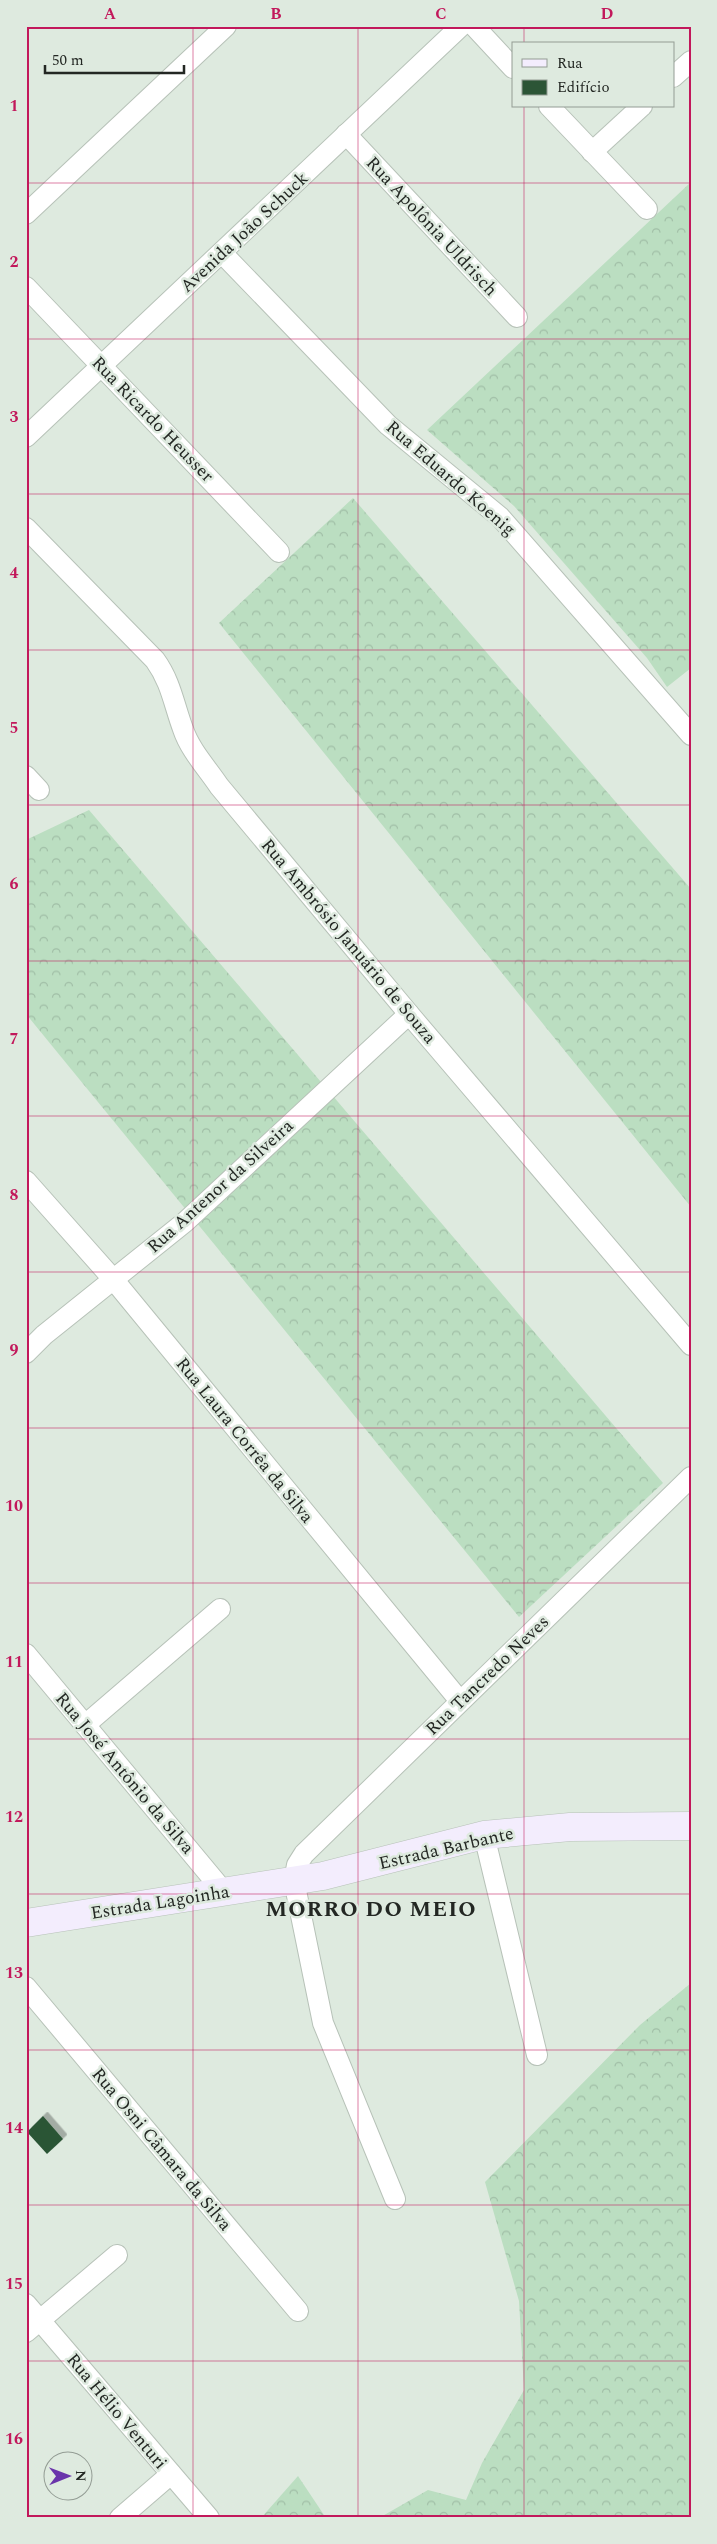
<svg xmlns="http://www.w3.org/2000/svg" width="717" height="2544" font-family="Spectral,serif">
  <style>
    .forest { fill: url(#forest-crowns) }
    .building { fill: #2c5536; filter: url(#shadow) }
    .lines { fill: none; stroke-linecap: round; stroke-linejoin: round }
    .street-casing { stroke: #b7c2b8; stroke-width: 22 }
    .secondary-casing { stroke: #b7c2b8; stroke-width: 29 }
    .street { stroke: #fff; stroke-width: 20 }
    .secondary { stroke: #f3edfd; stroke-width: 28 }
    .grid { fill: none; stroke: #c2185b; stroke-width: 1; stroke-opacity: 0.55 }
    .labels { text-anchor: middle; stroke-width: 5; stroke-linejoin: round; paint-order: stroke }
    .street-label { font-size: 18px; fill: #232723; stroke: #deeadf }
    .district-label { font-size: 22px; font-weight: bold; letter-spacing: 1px; fill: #232723; stroke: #deeadf }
    .neatline { fill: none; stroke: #c2185b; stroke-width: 2 }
    .grid-label { font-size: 16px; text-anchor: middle; font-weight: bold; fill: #c2185b }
  </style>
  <defs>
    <pattern id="forest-crowns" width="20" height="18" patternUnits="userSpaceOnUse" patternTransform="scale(1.25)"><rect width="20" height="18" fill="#bbdec1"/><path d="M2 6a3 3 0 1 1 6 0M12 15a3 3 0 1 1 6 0" fill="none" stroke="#a0bea6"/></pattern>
    <filter id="shadow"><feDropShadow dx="4.5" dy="-4.5" stdDeviation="0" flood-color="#0004"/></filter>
  </defs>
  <rect width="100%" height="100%" fill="#deeadf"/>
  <g class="forest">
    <polygon points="691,182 691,668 667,687 647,658 514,506 427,430"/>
    <polygon points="353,498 691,889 691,1207 219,623"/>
    <polygon points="89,810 663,1483 519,1617 26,1014 26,840"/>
    <polygon points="691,1983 691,2518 379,2518 428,2490 466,2500 482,2463 524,2390 519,2301 485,2182 640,2025"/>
    <polygon points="298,2476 326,2518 261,2518"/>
  </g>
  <polygon class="building" points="43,2116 63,2139 47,2154 27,2132"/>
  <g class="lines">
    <g class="street-casing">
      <g id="street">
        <polyline points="474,26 513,68"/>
        <polyline points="673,77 691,61"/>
        <polyline points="549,106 647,209"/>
        <polyline points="346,134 517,317"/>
        <polyline points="592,152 642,106"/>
        <polyline points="26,214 226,26"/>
        <polyline points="222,253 388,425 500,517 691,735"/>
        <polyline points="26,287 279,552"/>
        <polyline points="26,437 461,26"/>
        <path d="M26,528L155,660C171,682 174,705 183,729C190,750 207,768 219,786L409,1014L691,1345"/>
        <polyline points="26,776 39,790"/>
        <polyline points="26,1181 113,1279 460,1701"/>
        <polyline points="26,1353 44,1335 185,1222 409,1014"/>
        <polyline points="26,1654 224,1892"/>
        <polyline points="85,1725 220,1609"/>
        <polyline points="484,1835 537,2055"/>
        <polyline points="26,1987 298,2311"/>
        <polyline points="395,2199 323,2023 294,1881 297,1865 304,1854 691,1477"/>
        <polyline points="26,2304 209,2518"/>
        <polyline points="26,2332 117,2255"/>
        <polyline points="120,2518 171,2474"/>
      </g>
    </g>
    <g class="secondary-casing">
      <polyline id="secondary" points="26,1923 323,1876 484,1835 570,1827 691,1826"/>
    </g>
    <use href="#street" class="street"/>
    <use href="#secondary" class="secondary"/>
  </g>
  <path class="grid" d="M193,26V2518M358,26V2518M524,26V44M524,106V2518M26,183H691M26,339H691M26,494H691M26,650H691M26,805H691M26,961H691M26,1116H691M26,1272H691M26,1428H691M26,1583H691M26,1739H691M26,1894H691M26,2050H691M26,2205H691M26,2361H691"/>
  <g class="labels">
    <g class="street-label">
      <text transform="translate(432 226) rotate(47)" y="6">Rua Apolônia Uldrisch</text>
      <text transform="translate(244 232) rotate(-43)" y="6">Avenida João Schuck</text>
      <text transform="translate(153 419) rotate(46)" y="6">Rua Ricardo Heusser</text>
      <text transform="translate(451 478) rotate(41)" y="6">Rua Eduardo Koenig</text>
      <text transform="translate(349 941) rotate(50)" y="6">Rua Ambrósio Januário de Souza</text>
      <text transform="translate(220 1186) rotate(-42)" y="6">Rua Antenor da Silveira</text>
      <text transform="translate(245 1440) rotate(51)" y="6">Rua Laura Corrêa da Silva</text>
      <text transform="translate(487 1675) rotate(-44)" y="6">Rua Tancredo Neves</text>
      <text transform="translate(125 1773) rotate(50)" y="6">Rua José Antônio da Silva</text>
      <text transform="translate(446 1848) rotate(-13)" y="6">Estrada Barbante</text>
      <text transform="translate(160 1902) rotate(-9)" y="6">Estrada Lagoinha</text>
      <text transform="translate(162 2149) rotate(50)" y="6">Rua Osni Câmara da Silva</text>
      <text transform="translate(117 2411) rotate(50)" y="6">Rua Hélio Venturi</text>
    </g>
    <g class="district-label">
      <text x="371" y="1916">MORRO DO MEIO</text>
    </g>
  </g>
  <rect width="717" height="2544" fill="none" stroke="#deeadf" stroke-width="55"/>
  <rect x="512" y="42" width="162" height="65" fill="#deeadf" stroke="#939c94"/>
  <rect x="522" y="59" width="25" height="8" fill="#f3edfd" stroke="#939c94"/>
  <text x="557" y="68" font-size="15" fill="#232723">Rua</text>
  <rect x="522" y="80" width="25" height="15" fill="#2c5536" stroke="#939c94"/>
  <text x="557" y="92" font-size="15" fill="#232723">Edifício</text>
  <g transform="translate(68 2476) rotate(89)"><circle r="24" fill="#deeadf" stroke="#939c94"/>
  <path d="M0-4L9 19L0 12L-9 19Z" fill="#6a34ab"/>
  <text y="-8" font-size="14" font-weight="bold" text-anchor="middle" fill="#232723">N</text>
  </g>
  <path d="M45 65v8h139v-8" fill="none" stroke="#232723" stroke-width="2.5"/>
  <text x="52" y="65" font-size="15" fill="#232723" stroke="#deeadf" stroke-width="4" paint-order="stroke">50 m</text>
  <rect x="28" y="28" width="662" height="2488" class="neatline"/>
  <g class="grid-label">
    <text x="110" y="19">A</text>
    <text x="276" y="19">B</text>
    <text x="441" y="19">C</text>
    <text x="607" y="19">D</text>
    <text x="14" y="111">1</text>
    <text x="14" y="267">2</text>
    <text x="14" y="422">3</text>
    <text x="14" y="578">4</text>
    <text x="14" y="733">5</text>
    <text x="14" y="889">6</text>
    <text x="14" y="1044">7</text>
    <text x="14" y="1200">8</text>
    <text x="14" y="1355">9</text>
    <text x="14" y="1511">10</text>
    <text x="14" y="1667">11</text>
    <text x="14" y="1822">12</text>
    <text x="14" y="1978">13</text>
    <text x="14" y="2133">14</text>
    <text x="14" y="2289">15</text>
    <text x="14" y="2444">16</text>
  </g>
</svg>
